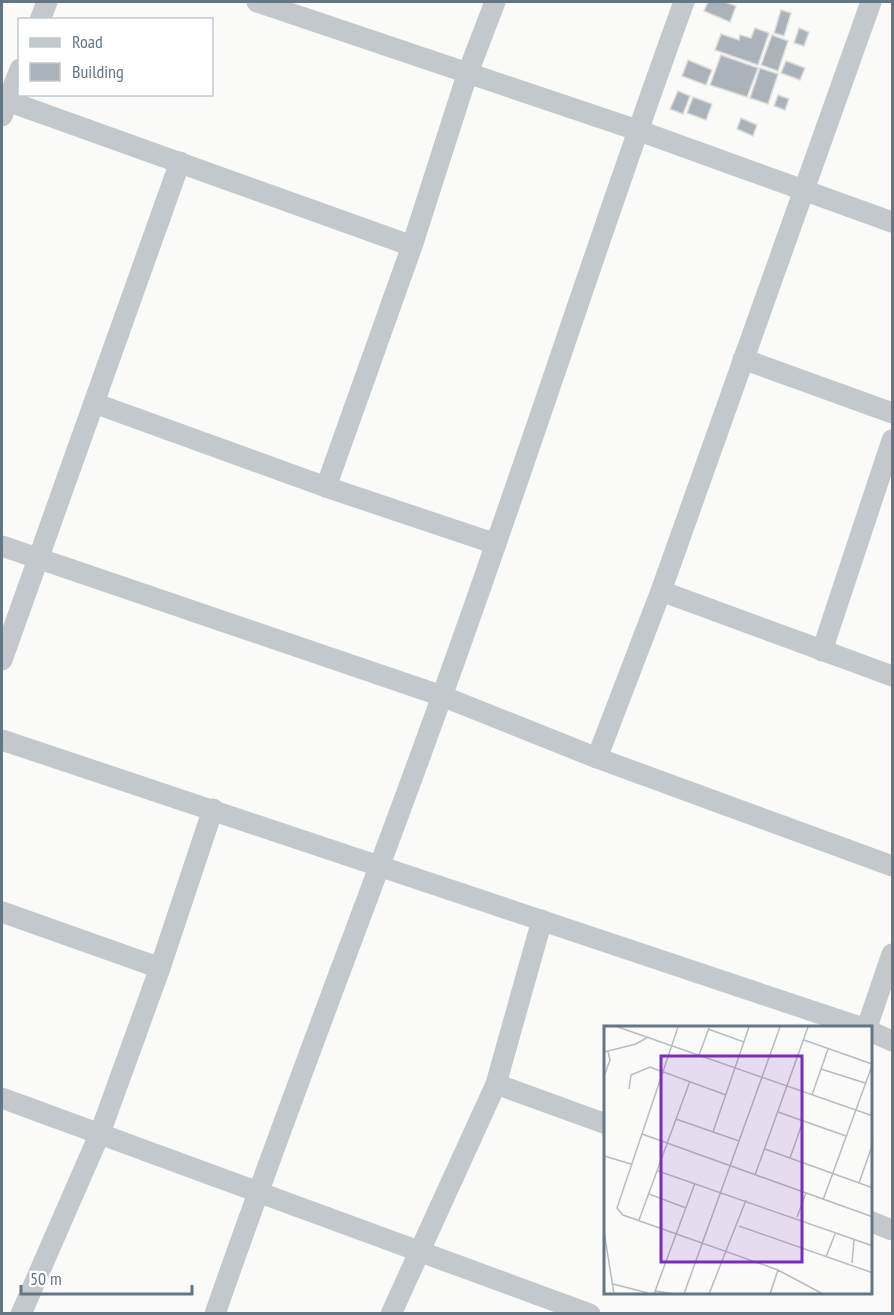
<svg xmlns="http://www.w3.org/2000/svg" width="894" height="1315" font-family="'PT Sans Narrow',sans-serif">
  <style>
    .building { fill: #aab3b9; stroke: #dcdcda; stroke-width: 1.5 }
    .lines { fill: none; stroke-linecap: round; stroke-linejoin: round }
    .minor { stroke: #c3c8cc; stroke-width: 21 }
    .inset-road { fill: none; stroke: #b5bdc2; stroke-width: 1.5 }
    .view { fill: #7b2cbf; fill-opacity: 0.15; stroke: #7b2cbf; stroke-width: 3 }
    .inset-edge { fill: none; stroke: #657683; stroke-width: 3 }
  </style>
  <rect width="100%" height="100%" fill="#fafaf8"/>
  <g class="building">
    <polygon points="708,2 725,2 736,6 730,22 704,11"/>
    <polygon points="781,10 791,13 784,36 774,33"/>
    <polygon points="755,28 769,33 758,65 715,50 721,34 739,40 740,35 751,38"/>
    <polygon points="799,28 809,32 804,46 794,43"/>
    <polygon points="772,35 788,41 778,71 761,65"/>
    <polygon points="721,55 758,68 747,97 710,85"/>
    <polygon points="688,60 712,70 706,85 682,76"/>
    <polygon points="786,61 805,68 800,80 781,73"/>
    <polygon points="760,68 778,74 768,104 750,98"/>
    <polygon points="678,91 690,96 683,114 670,109"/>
    <polygon points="778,95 789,99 785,110 774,106"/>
    <polygon points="693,97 712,104 706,120 687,113"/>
    <polygon points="741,118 757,125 753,136 737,129"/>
  </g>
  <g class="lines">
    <g class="minor">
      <polyline points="257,2 637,130 892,222"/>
      <polyline points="40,20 47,2"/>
      <polyline points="2,99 412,246"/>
      <polyline points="2,116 20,69"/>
      <polyline points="743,359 892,413"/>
      <polyline points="94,403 326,487 496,544"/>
      <polyline points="326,487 412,246 467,75 495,2"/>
      <polyline points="2,546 442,696 597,758 892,866"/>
      <polyline points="661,591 892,676"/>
      <polyline points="822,651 892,440"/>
      <polyline points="2,660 180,162"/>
      <polyline points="2,740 860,1027"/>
      <polyline points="597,758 661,591 871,2"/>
      <polyline points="2,912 160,968"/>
      <polyline points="867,1027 892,954"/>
      <polyline points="872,1032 892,1041"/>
      <polyline points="496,1084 606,1124"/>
      <polyline points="2,1098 590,1314"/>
      <polyline points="872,1222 892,1230"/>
      <polyline points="21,1314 100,1133 160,968 213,809"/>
      <path d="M215,1314C287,1106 368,902 442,696C526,465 600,232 684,2"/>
      <polyline points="391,1314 496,1084 542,920"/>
    </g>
  </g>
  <g transform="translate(604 1026)">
    <rect width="268" height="268" fill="#fafaf8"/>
    <path class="inset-road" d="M14,1L269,90M74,1L13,182L19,189L174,244L219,268M104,3L140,16M200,14L268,38M0,26L32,18L44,11M95,29L105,2M217,43L261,57M0,50L6,34L4,26M25,63L27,49L46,41L122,69M208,69L224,23M174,86L242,110M72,93L135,115M109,106L145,1M38,108L269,191M161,123L269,162M0,130L27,138M186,132L199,95M54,145L269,220M151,149L204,1M255,157L269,117M45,168L82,182M219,174L269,37M193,191L202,167M35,194L86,55M135,200L269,247M0,205L10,268M222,231L231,208M248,237L250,214M9,258L44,267M51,265L71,268M50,268L91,157M80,268L176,1M105,268L142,174M166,268L174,244"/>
    <path class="view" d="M57,30H198V236H57Z"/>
    <rect width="268" height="268" class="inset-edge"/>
  </g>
  <rect width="894" height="1315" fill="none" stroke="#657683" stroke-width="6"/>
  <rect x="18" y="18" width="195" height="78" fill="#ffffff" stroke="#c1c8cd" stroke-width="1.5"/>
  <rect x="30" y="38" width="30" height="9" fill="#c3c8cc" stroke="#c1c8cd" stroke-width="1.5"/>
  <text x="72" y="48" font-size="18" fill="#657683">Road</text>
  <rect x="30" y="63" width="30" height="18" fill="#aab3b9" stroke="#c1c8cd" stroke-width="1.5"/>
  <text x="72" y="78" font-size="18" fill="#657683">Building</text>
  <path d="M21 1285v9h171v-9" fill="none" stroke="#657683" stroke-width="3"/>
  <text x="30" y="1285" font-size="18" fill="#657683" stroke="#ffffff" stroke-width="4.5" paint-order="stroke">50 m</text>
</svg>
